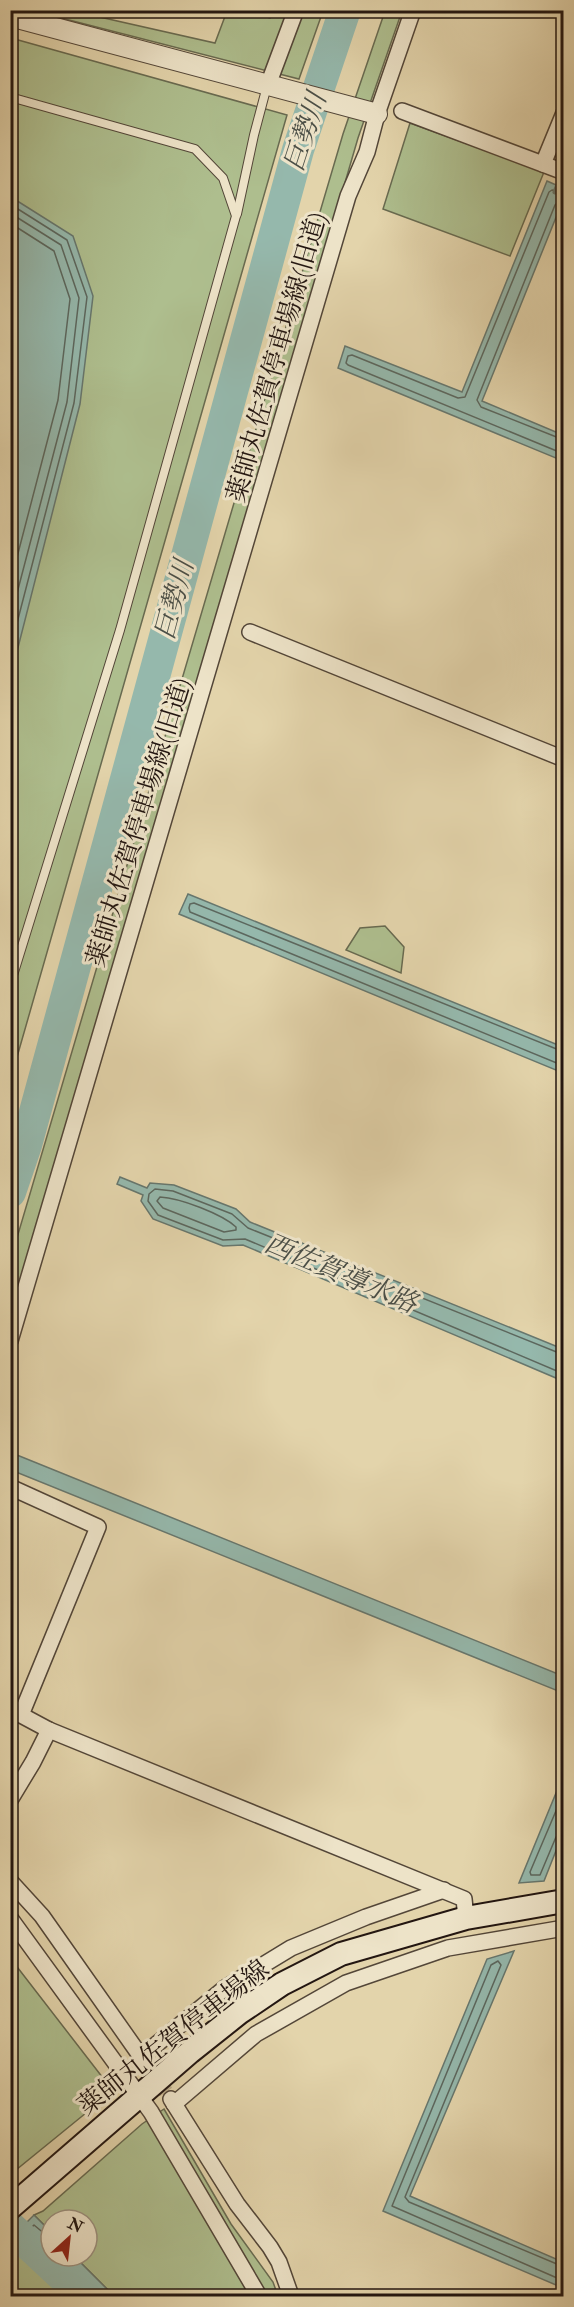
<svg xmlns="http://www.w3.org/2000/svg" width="574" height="2307" font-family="'IM FELL Double Pica','Noto Serif JP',serif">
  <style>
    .green { fill: #aebe8e; stroke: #686a50; stroke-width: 1.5 }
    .water { fill: #95b8ac; stroke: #67776e; stroke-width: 1.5 }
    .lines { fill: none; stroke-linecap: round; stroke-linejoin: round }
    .shore { stroke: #5c675e; stroke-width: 1.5 }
    .stream { stroke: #67776e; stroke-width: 5 }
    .river { stroke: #95b8ac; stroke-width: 32 }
    .minor-tunnel { stroke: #bdae8c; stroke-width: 15; stroke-dasharray: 15 8; stroke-linecap: butt }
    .service-casing { stroke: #534638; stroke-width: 10 }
    .minor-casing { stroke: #534638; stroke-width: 18 }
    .tertiary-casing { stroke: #534638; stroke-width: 22 }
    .secondary-casing { stroke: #231611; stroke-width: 26 }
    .service { stroke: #ede3c8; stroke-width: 8 }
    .minor { stroke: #ede3c8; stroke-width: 15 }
    .tertiary { stroke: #ede3c8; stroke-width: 20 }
    .secondary { stroke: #ede3c8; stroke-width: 22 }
    .labels { text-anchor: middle; stroke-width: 6; stroke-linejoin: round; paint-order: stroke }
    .street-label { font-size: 26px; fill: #231611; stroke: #ede3c8 }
    .water-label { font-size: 27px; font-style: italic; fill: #4b4f47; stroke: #ede3c8 }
  </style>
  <rect width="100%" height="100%" fill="#e3d4ab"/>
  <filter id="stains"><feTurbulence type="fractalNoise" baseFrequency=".00333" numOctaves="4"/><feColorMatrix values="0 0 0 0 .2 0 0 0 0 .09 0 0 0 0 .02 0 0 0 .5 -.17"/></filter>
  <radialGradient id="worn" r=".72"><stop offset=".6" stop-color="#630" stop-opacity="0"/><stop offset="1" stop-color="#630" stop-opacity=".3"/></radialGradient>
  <g class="green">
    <polygon points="34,11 73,11 215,43 227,11 242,11 270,18 274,11 323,11 299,79"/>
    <polygon points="385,11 402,11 358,138 27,1272 11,1319 11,1258 343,134"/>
    <polygon points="11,38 287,115 11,1078 10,38"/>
    <polygon points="410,123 544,172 510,256 383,209"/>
    <polygon points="385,926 404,947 401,973 346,950 360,928"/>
    <polygon points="11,1959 113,2091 11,2174 10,2174"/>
    <polygon points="164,2109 231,2224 273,2282 278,2296 114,2296 74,2256 87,2256 87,2220 51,2220 51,2232 34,2215 43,2211 142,2124"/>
    <polygon points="11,2243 67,2296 11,2296"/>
  </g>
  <g class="water">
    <polygon points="547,181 563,188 563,200 482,401 563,435 563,461 338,368 345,346 462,392"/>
    <polygon points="11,197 73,236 93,296 80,404 11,675"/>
    <polygon points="188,894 563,1047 563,1073 179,914"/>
    <polygon points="120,1177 147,1188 150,1183 174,1185 236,1209 250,1222 563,1349 563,1381 243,1245 223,1246 153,1219 141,1201 143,1195 117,1184"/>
    <polygon points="12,1453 563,1676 563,1693 11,1470"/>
    <polygon points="563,1776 563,1833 544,1881 519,1883"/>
    <polygon points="514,1951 410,2196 563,2262 563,2288 383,2211 487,1959"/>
    <polygon points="34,2215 51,2232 51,2256 74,2256 114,2296 67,2296 11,2243 11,2238"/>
  </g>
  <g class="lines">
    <g class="shore">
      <polyline points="564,193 552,190 549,192 465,397 458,398 352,355 348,356 346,363 348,365 564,454"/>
      <polyline points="564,201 559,201 555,205 477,400 481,407 564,440"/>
      <polyline points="10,204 67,240 87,297 74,403 10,650"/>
      <polyline points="10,213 61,245 79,298 67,402 10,620"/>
      <polyline points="10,223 54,251 70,299 58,400 10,584"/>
      <polyline points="564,1052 194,903 190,904 189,908 190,912 564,1066"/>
      <path d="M160,1197C180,1198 222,1214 236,1227V1230L224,1232L163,1208L157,1201Z"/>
      <polyline points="564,1355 248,1228 232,1214 173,1191 155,1189 149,1194 148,1201 158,1215 223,1240 245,1239 564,1374"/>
      <polyline points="564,1792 530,1872 531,1875 540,1875 556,1837 564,1834"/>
      <polyline points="51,2236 46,2235 34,2225 18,2241 69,2290 70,2296"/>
      <polyline points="51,2244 43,2242 34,2235 29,2240 74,2285 78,2296"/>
      <polyline points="564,2267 409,2202 405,2197 501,1965 498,1961 491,1965 392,2206 564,2281"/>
    </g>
    <polyline class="stream" points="555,192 563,173"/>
    <g class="river">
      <polyline points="10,1192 26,1145 298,150 345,10"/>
      <polyline points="10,2227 84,2296"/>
    </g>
    <polyline class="minor-tunnel" points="144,2061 171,2099"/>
    <g class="service-casing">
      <g id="service">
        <polyline points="10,97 195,149 223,178 236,216 120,630 10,985"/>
        <polyline points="237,214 254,135 267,86"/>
      </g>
    </g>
    <g class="minor-casing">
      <g id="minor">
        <polyline points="268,85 296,10"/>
        <polyline points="402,111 564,172"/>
        <polyline points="543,164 564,113"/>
        <polyline points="250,632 564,759"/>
        <polyline points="10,1341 348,196 367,152 377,114 413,10"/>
        <polyline points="10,1487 98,1527 21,1715 49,1730 464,1899 466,1918"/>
        <polyline points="10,1800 33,1762 49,1730"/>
        <polyline points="10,1881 42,1916 144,2061"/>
        <polyline points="10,1918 151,2112 259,2296"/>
        <polyline points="141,2057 225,1988 291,1948 366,1917 444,1890"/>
        <polyline points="171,2099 237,2204 270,2247 279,2262 291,2296"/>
        <polyline points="174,2104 256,2034 346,1983 448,1948 564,1928"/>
      </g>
    </g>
    <g class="tertiary-casing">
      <polyline id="tertiary" points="10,16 377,114"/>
    </g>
    <g class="secondary-casing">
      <polyline id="secondary" points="10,2208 190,2052 239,2013 282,1984 341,1954 466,1918 564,1901"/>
    </g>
    <use href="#service" class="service"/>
    <use href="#minor" class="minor"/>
    <use href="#tertiary" class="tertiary"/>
    <use href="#secondary" class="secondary"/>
  </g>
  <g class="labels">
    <g class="street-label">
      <text transform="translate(276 357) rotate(-74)" y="9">薬師丸佐賀停車場線(旧道)</text>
      <text transform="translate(138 822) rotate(-73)" y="9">薬師丸佐賀停車場線(旧道)</text>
      <text transform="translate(173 2037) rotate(-38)" y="9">薬師丸佐賀停車場線</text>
    </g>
    <g class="water-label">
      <text transform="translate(305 132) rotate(-72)" y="9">巨勢川</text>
      <text transform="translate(174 600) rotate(-75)" y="9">巨勢川</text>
      <text transform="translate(341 1273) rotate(23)" y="9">西佐賀導水路</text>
    </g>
  </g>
  <rect width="574" height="2307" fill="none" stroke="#e3d4ab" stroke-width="36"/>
  <rect x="12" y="12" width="550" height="2283" fill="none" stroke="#231611" stroke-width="3"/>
  <rect x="18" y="18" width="538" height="2271" fill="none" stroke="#231611" stroke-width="1.5"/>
  <g transform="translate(69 2238) rotate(27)"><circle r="28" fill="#ede3c8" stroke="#9c917f" stroke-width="1.5"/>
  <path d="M0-4.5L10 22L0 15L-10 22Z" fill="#8f2418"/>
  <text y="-9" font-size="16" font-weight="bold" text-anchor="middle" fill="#231611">N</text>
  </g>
  <rect width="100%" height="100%" filter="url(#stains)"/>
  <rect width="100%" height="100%" fill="url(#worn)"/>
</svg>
